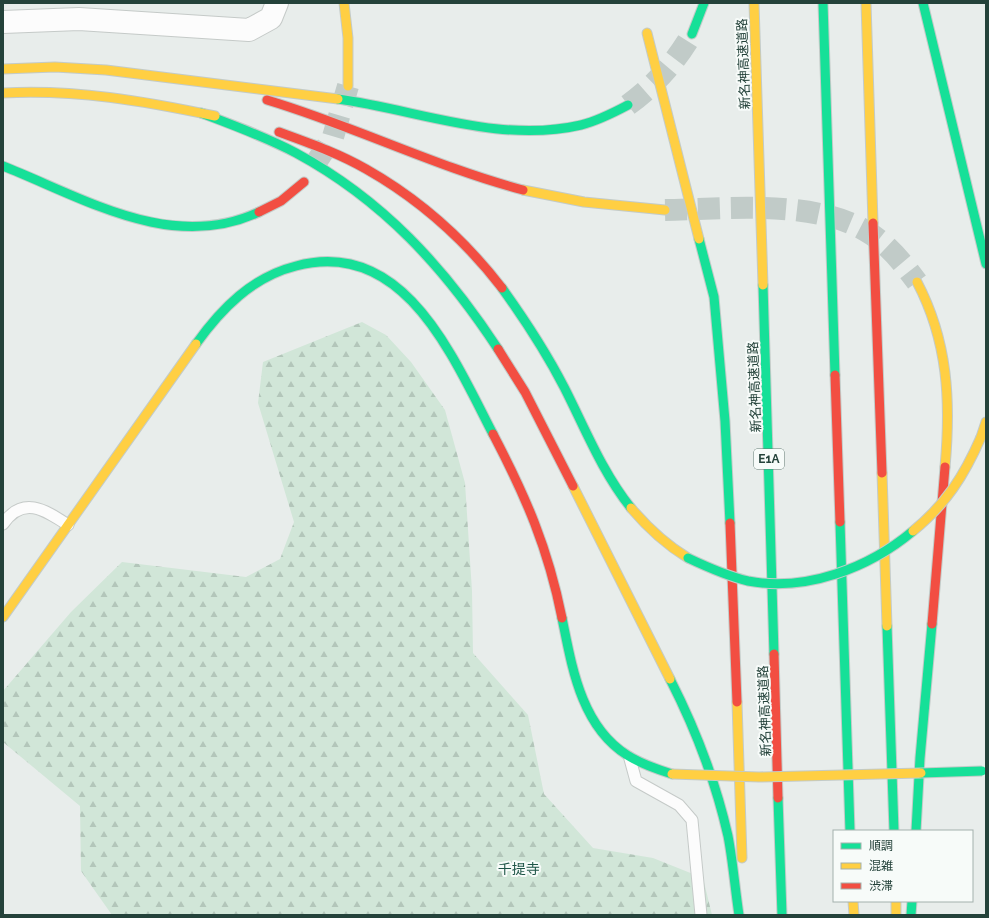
<svg xmlns="http://www.w3.org/2000/svg" width="989" height="918" font-family="Raleway,'Noto Sans JP',sans-serif">
  <style>
    .forest { fill: url(#forest-firs) }
    .lines { fill: none; stroke-linecap: round; stroke-linejoin: round }
    .highway-tunnel { stroke: #c1cbc8; stroke-width: 22; stroke-dasharray: 22 11; stroke-linecap: butt }
    .lane-casing { stroke: #c5cac8; stroke-width: 13 }
    .street-casing { stroke: #c5cac8; stroke-width: 24 }
    .fast-casing { stroke: #c3cbc8; stroke-width: 11 }
    .slow-casing { stroke: #c3cbc8; stroke-width: 11 }
    .jam-casing { stroke: #c3cbc8; stroke-width: 11 }
    .lane { stroke: #fcfcfc; stroke-width: 11 }
    .street { stroke: #fcfcfc; stroke-width: 22 }
    .fast { stroke: #16e098; stroke-width: 9 }
    .slow { stroke: #ffcf43; stroke-width: 9 }
    .jam { stroke: #f24e42; stroke-width: 9 }
    .fast-bridge-casing { stroke: #c3cbc8; stroke-width: 11; stroke-linecap: butt }
    .slow-bridge-casing { stroke: #c3cbc8; stroke-width: 11; stroke-linecap: butt }
    .fast-bridge { stroke: #16e098; stroke-width: 9 }
    .slow-bridge { stroke: #ffcf43; stroke-width: 9 }
    .labels { text-anchor: middle; stroke-width: 4; stroke-linejoin: round; paint-order: stroke }
    .shield { fill: #f7fbf9; stroke: #637a73; stroke-width: 1 }
    .shield-label { font-size: 12px; font-weight: bold; fill: #24423a }
    .street-label { font-size: 13px; fill: #24423a; stroke: #f7fbf9 }
    .neighbourhood-label { font-size: 14px; fill: #1f5548; stroke: #f7fbf9 }
  </style>
  <defs>
    <pattern id="forest-firs" width="22" height="20" patternUnits="userSpaceOnUse"><rect width="22" height="20" fill="#d1e6d8"/><path d="M5 1l3.5 6h-7zM16 11l3.5 6h-7z" fill="#b3c6ba"/></pattern>
  </defs>
  <rect width="100%" height="100%" fill="#e8edeb"/>
  <polygon class="forest" points="362,322 386,335 411,362 445,410 465,483 472,591 473,653 528,715 544,794 593,848 653,858 703,878 712,915 112,915 81,871 80,806 3,742 3,691 71,612 122,562 246,577 280,559 294,522 258,403 263,362"/>
  <g class="lines">
    <g class="highway-tunnel">
      <path d="M628,105C655,85 675,63 692,34"/>
      <polyline points="315,164 333,137 348,86"/>
      <path d="M665,210C726,209 812,199 866,231C887,243 903,263 917,282"/>
    </g>
    <g class="lane-casing">
      <g id="lane">
        <path d="M3,524C23,495 45,510 68,525"/>
        <polyline points="630,759 636,781 679,805 692,820 701,915"/>
      </g>
    </g>
    <g class="street-casing">
      <polyline id="street" points="3,22 79,19 249,30 271,18 277,3"/>
    </g>
    <g class="fast-casing">
      <g id="fast">
        <polyline points="823,3 835,375"/>
        <polyline points="923,3 986,264"/>
        <polyline points="692,34 704,3"/>
        <path d="M338,99C418,110 500,144 581,125C597,121 613,113 628,105"/>
        <path d="M201,113C233,125 266,137 296,153C383,200 444,267 498,349"/>
        <path d="M3,166C84,198 172,253 259,212"/>
        <polyline points="699,239 714,297 725,421 730,523"/>
        <polyline points="763,285 774,654"/>
        <path d="M502,288C525,320 546,352 564,387C585,428 602,472 631,508"/>
        <path d="M196,344C221,309 252,277 296,266C404,237 453,357 493,434"/>
        <polyline points="840,522 850,831"/>
        <path d="M562,618C572,667 581,726 627,755C641,764 656,769 672,774"/>
        <polyline points="887,626 894,831"/>
        <path d="M670,679C695,728 716,783 728,836C733,862 735,889 739,915"/>
        <polyline points="778,798 782,915"/>
        <polyline points="916,831 920,758 932,624"/>
        <polyline points="911,915 912,901"/>
      </g>
    </g>
    <g class="slow-casing">
      <g id="slow">
        <polyline points="344,3 348,38 348,86"/>
        <polyline points="754,3 763,285"/>
        <polyline points="866,3 873,223"/>
        <polyline points="647,33 699,239"/>
        <polyline points="3,69 55,67 106,70 338,99"/>
        <path d="M3,93C75,89 144,101 215,116"/>
        <polyline points="523,190 584,202 665,210"/>
        <path d="M917,282C948,341 951,401 945,467"/>
        <polyline points="981,437 986,422"/>
        <polyline points="882,473 887,626"/>
        <polyline points="573,486 670,679"/>
        <path d="M631,508C648,528 665,544 688,558"/>
        <polyline points="3,617 196,344"/>
        <polyline points="737,702 742,858"/>
        <polyline points="853,901 854,915"/>
        <polyline points="896,901 896,915"/>
      </g>
    </g>
    <g class="jam-casing">
      <g id="jam">
        <path d="M267,100C354,126 436,167 523,190"/>
        <path d="M279,132C309,143 338,153 366,169C419,199 465,240 502,288"/>
        <polyline points="259,212 281,201 304,182"/>
        <polyline points="873,223 882,473"/>
        <polyline points="498,349 525,392 573,486"/>
        <polyline points="835,375 840,522"/>
        <path d="M493,434C526,497 548,548 562,618"/>
        <polyline points="730,523 737,702"/>
        <polyline points="932,624 945,467"/>
        <polyline points="774,654 778,798"/>
      </g>
    </g>
    <use href="#lane" class="lane"/>
    <use href="#street" class="street"/>
    <use href="#fast" class="fast"/>
    <use href="#slow" class="slow"/>
    <use href="#jam" class="jam"/>
    <g class="fast-bridge-casing">
      <g id="fast-bridge">
        <path d="M688,558C707,567 727,576 748,581C806,592 869,568 913,531"/>
        <polyline points="921,773 982,771"/>
      </g>
    </g>
    <g class="slow-bridge-casing">
      <g id="slow-bridge">
        <path d="M913,531C946,504 964,476 981,437"/>
        <polyline points="672,774 759,777 921,773"/>
      </g>
    </g>
    <use href="#fast-bridge" class="fast-bridge"/>
    <use href="#slow-bridge" class="slow-bridge"/>
  </g>
  <g class="labels">
    <rect class="shield" x="754" y="449" width="30" height="20" rx="3"/>
    <g class="shield-label">
      <text x="769" y="463">E1A</text>
    </g>
    <g class="street-label">
      <text transform="translate(743 64) rotate(-92)" y="5">新名神高速道路</text>
      <text transform="translate(754 387) rotate(-92)" y="5">新名神高速道路</text>
      <text transform="translate(764 711) rotate(-92)" y="5">新名神高速道路</text>
    </g>
    <g class="neighbourhood-label">
      <text x="519" y="874">千提寺</text>
    </g>
  </g>
  <rect width="989" height="918" fill="none" stroke="#24423a" stroke-width="8"/>
  <rect x="833" y="830" width="140" height="72" fill="#f7fbf9" stroke="#a3b1ad"/>
  <rect x="841" y="843" width="20" height="6" fill="#16e098" stroke="#a3b1ad"/>
  <text x="869" y="850" font-size="12" fill="#24423a">順調</text>
  <rect x="841" y="863" width="20" height="6" fill="#ffcf43" stroke="#a3b1ad"/>
  <text x="869" y="870" font-size="12" fill="#24423a">混雑</text>
  <rect x="841" y="883" width="20" height="6" fill="#f24e42" stroke="#a3b1ad"/>
  <text x="869" y="890" font-size="12" fill="#24423a">渋滞</text>
</svg>
